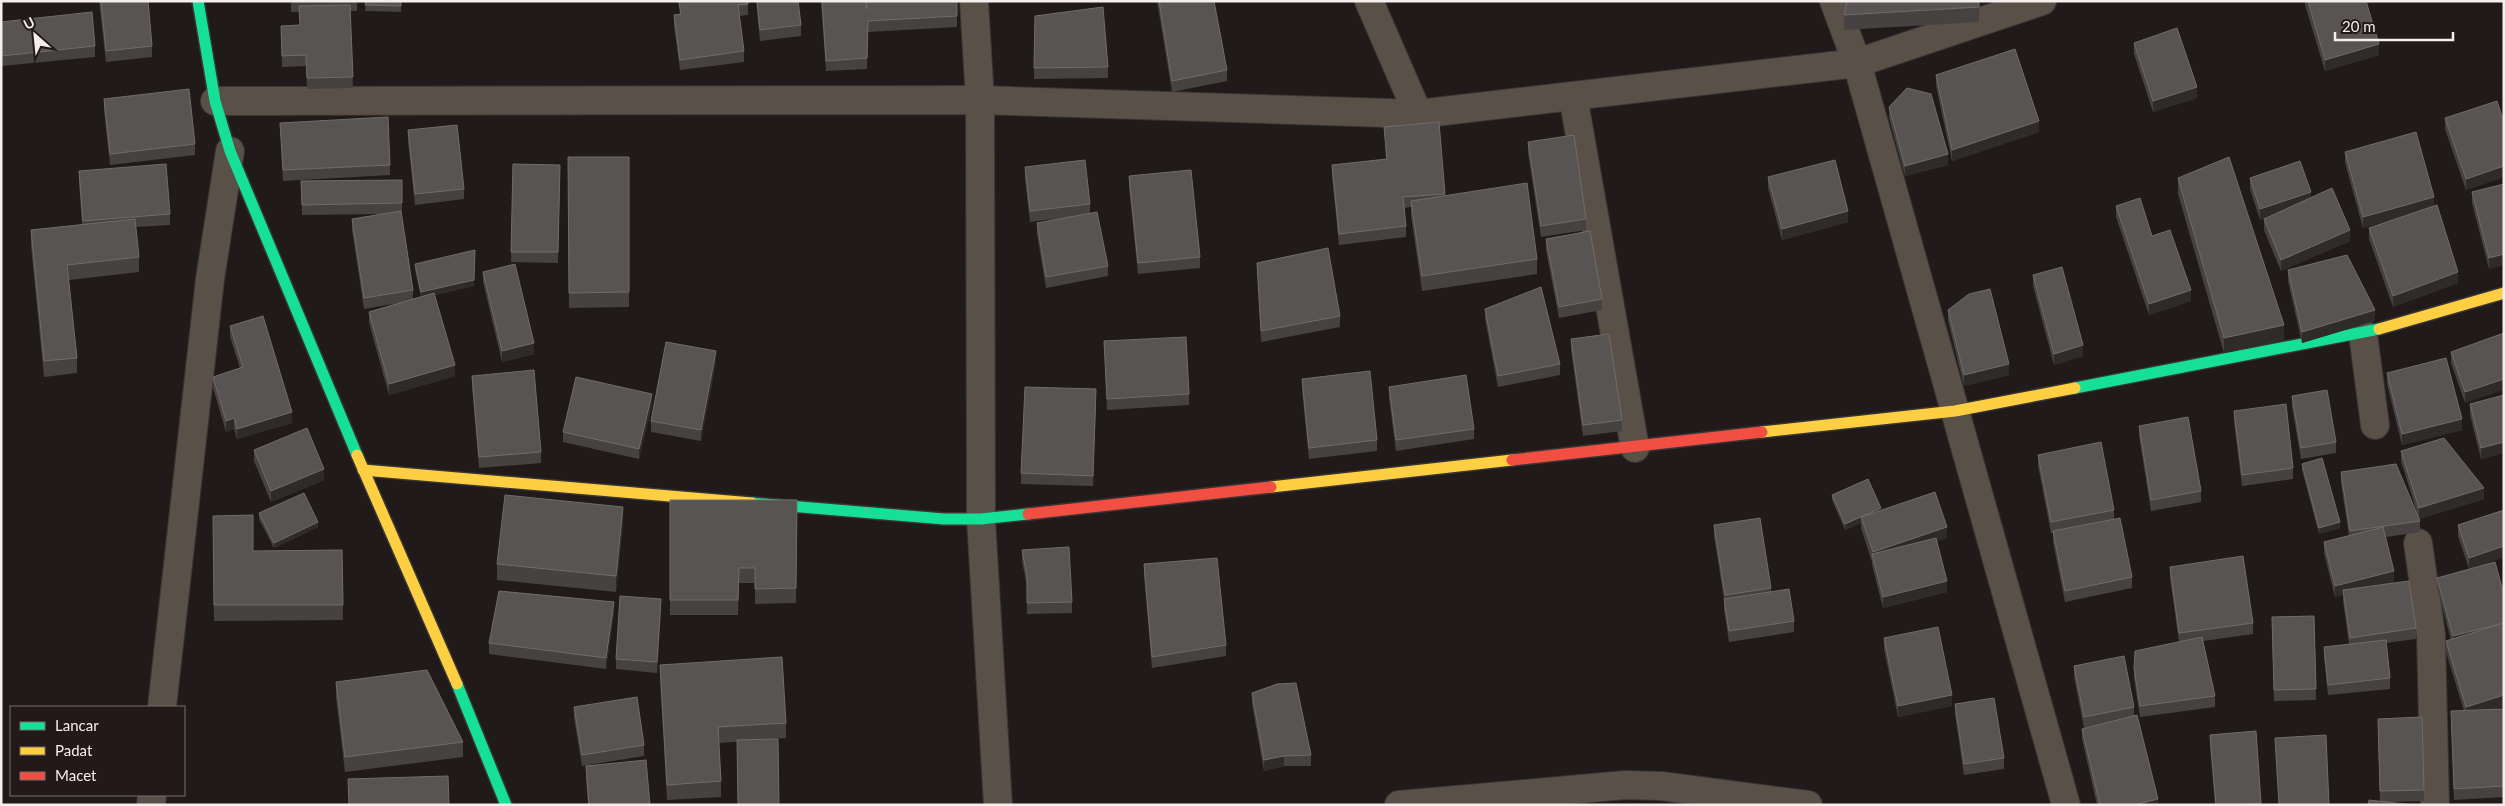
<svg xmlns="http://www.w3.org/2000/svg" width="2505" height="806" font-family="Lato,sans-serif">
  <style>
    .lines { fill: none; stroke-linecap: round; stroke-linejoin: round }
    .street-casing { stroke: #393534; stroke-width: 30 }
    .fast-casing { stroke: #393534; stroke-width: 14 }
    .slow-casing { stroke: #393534; stroke-width: 14 }
    .jam-casing { stroke: #393534; stroke-width: 14 }
    .street { stroke: #595048; stroke-width: 28 }
    .fast { stroke: #16e098; stroke-width: 11 }
    .slow { stroke: #ffcf43; stroke-width: 11 }
    .jam { stroke: #f24e42; stroke-width: 11 }
    .wall { fill: #464242 }
    .shaded-wall { fill: #2f2b2a }
    .building { fill: #595454; stroke: #716c6c }
  </style>
  <rect width="100%" height="100%" fill="#201b1a"/>
  <g class="lines">
    <g class="street-casing">
      <g id="street">
        <polyline points="974,1 980,100 981,519 998,805"/>
        <polyline points="1369,1 1418,114"/>
        <polyline points="1834,1 1857,63 2066,805"/>
        <polyline points="1573,96 1635,448"/>
        <polyline points="215,101 980,100 1418,114 1857,63 2042,1"/>
        <polyline points="2363,334 2375,425"/>
        <polyline points="2418,543 2431,635 2435,805"/>
        <polyline points="162,707 210,279 230,151"/>
        <polyline points="151,805 152,795"/>
        <polyline points="1399,805 1625,785 1661,786 1808,805"/>
      </g>
    </g>
    <g class="fast-casing">
      <g id="fast">
        <polyline points="198,1 215,101 230,151 357,455"/>
        <polyline points="2075,388 2379,329"/>
        <polyline points="752,503 944,519 981,519 1028,514"/>
        <polyline points="457,684 506,805"/>
      </g>
    </g>
    <g class="slow-casing">
      <g id="slow">
        <polyline points="2379,329 2504,293"/>
        <polyline points="1762,432 1955,411 2075,388"/>
        <polyline points="357,455 457,684"/>
        <polyline points="363,470 752,503"/>
        <polyline points="1271,487 1512,460"/>
      </g>
    </g>
    <g class="jam-casing">
      <g id="jam">
        <polyline points="1512,460 1762,432"/>
        <polyline points="1028,514 1271,487"/>
      </g>
    </g>
    <use href="#street" class="street"/>
    <use href="#fast" class="fast"/>
    <use href="#slow" class="slow"/>
    <use href="#jam" class="jam"/>
  </g>
  <g class="wall">
    <polygon points="99,1 148,1 152,46 152,57 106,62"/>
    <polygon points="291,1 357,1 357,11 350,11 353,88 307,89 306,66 282,67 281,26 300,25 299,12 291,12"/>
    <polygon points="366,1 401,1 401,12 365,11"/>
    <polygon points="678,1 748,1 748,15 739,16 744,51 744,62 680,70 674,26 674,15 680,14"/>
    <polygon points="756,1 798,1 801,25 801,36 760,41"/>
    <polygon points="821,1 957,1 957,27 868,32 867,69 826,71"/>
    <polygon points="1157,1 1214,1 1227,70 1227,81 1172,92"/>
    <polygon points="1979,1 1979,22 1844,30 1844,15"/>
    <polygon points="2305,1 2366,1 2379,55 2325,71 2305,5"/>
    <polygon points="1035,16 1108,67 1108,78 1034,79"/>
    <polygon points="1,22 95,46 95,57 1,66"/>
    <polygon points="2134,43 2197,98 2153,112 2134,54"/>
    <polygon points="1936,75 2039,132 1952,161 1936,86"/>
    <polygon points="104,99 195,144 195,155 110,165 104,110"/>
    <polygon points="1889,107 1948,165 1905,176 1889,118"/>
    <polygon points="2445,118 2504,123 2504,177 2466,190 2445,129"/>
    <polygon points="1439,122 1445,196 1537,259 1537,274 1422,291 1411,216 1411,207 1404,208 1406,226 1406,237 1339,245 1332,176 1332,165 1386,159 1384,127"/>
    <polygon points="280,123 390,165 390,175 283,181"/>
    <polygon points="408,130 464,189 464,199 415,205 408,141"/>
    <polygon points="1528,142 1586,219 1586,230 1541,237 1528,153"/>
    <polygon points="2345,152 2434,206 2458,283 2393,307 2369,239 2369,228 2410,214 2363,228 2345,163"/>
    <polygon points="568,157 629,157 629,307 569,308"/>
    <polygon points="513,164 560,165 558,263 511,262"/>
    <polygon points="1025,167 1090,204 1090,214 1108,266 1108,276 1046,288 1037,234 1037,223 1071,217 1030,222 1025,178"/>
    <polygon points="79,171 170,214 170,225 136,227 139,257 139,272 69,280 77,358 77,373 44,377 31,246 31,230 82,225 79,182"/>
    <polygon points="1129,176 1200,257 1200,268 1138,274 1129,187"/>
    <polygon points="1768,177 1848,222 1782,240 1768,188"/>
    <polygon points="2178,178 2284,340 2224,353 2178,194"/>
    <polygon points="2250,178 2311,198 2350,241 2281,271 2264,230 2264,219 2265,218 2260,220 2250,189"/>
    <polygon points="402,180 402,214 401,214 413,290 413,299 421,297 415,270 415,264 474,286 435,295 455,376 389,395 369,323 369,312 399,303 364,309 352,230 352,219 382,214 302,215 301,181"/>
    <polygon points="2504,184 2504,265 2489,269 2472,203 2472,192"/>
    <polygon points="2116,206 2152,236 2191,301 2149,315 2116,217"/>
    <polygon points="1546,239 1602,299 1602,310 1559,318 1546,250"/>
    <polygon points="1257,263 1340,316 1340,327 1261,342"/>
    <polygon points="2288,270 2375,321 2302,343 2288,281"/>
    <polygon points="483,272 534,354 502,362 483,282"/>
    <polygon points="2033,275 2083,356 2054,365 2033,286"/>
    <polygon points="1485,309 1560,364 1560,375 1498,387 1485,319"/>
    <polygon points="1948,310 2009,375 1964,386 1948,321"/>
    <polygon points="230,326 292,423 237,439 234,429 226,432 213,388 213,377 240,368 230,337"/>
    <polygon points="2504,333 2465,403 2451,363 2451,352"/>
    <polygon points="1571,339 1622,420 1622,431 1583,436 1571,350"/>
    <polygon points="1104,341 1189,394 1189,405 1107,410"/>
    <polygon points="716,362 701,441 651,432 651,421"/>
    <polygon points="2387,373 2462,430 2402,445 2387,384"/>
    <polygon points="472,376 541,452 541,463 479,468 472,386"/>
    <polygon points="1302,379 1377,440 1377,451 1309,459 1302,390"/>
    <polygon points="1389,387 1474,429 1474,439 1396,451 1389,398"/>
    <polygon points="2504,395 2504,453 2481,459 2470,415 2470,404"/>
    <polygon points="2292,396 2336,442 2336,453 2301,459 2292,407"/>
    <polygon points="1096,400 1093,486 1021,484 1021,473"/>
    <polygon points="652,405 639,459 563,442 563,432"/>
    <polygon points="2234,411 2293,468 2293,479 2242,486 2234,422"/>
    <polygon points="2139,426 2201,491 2201,502 2151,511 2139,436"/>
    <polygon points="254,450 324,480 271,502 254,461"/>
    <polygon points="2401,451 2484,499 2419,519 2401,461"/>
    <polygon points="2038,455 2114,510 2114,519 2132,577 2132,588 2065,602 2053,542 2053,533 2051,533 2038,466"/>
    <polygon points="2302,464 2340,528 2319,534 2302,470"/>
    <polygon points="2341,472 2420,521 2420,532 2386,537 2394,582 2389,584 2416,628 2416,639 2386,643 2390,678 2390,689 2328,695 2324,658 2324,647 2349,644 2343,601 2343,595 2335,597 2324,553 2324,542 2349,536 2341,483"/>
    <polygon points="1832,495 1881,510 1947,538 1937,541 1947,592 1883,608 1872,565 1872,562 1861,528 1861,523 1845,530 1832,500"/>
    <polygon points="670,500 797,500 796,603 755,604 755,583 739,583 738,615 670,615"/>
    <polygon points="2504,510 2504,557 2472,568 2504,706 2495,709 2504,709 2504,797 2454,800 2451,711 2464,711 2446,652 2446,641 2451,640 2437,588 2437,578 2469,569 2458,536 2458,525"/>
    <polygon points="259,513 318,527 274,548 259,519"/>
    <polygon points="213,516 253,551 342,550 343,620 214,621"/>
    <polygon points="623,523 616,592 497,580 497,564"/>
    <polygon points="1714,525 1771,588 1771,592 1794,621 1794,632 1729,642 1724,610 1724,599 1714,536"/>
    <polygon points="1022,550 1072,602 1072,613 1027,614 1027,587 1022,561"/>
    <polygon points="1144,564 1226,645 1226,656 1152,668 1144,575"/>
    <polygon points="2170,567 2253,623 2253,634 2203,641 2215,696 2215,707 2140,717 2134,679 2134,668 2179,642 2170,578"/>
    <polygon points="661,610 657,673 616,669 616,659"/>
    <polygon points="614,613 606,669 489,654 489,643"/>
    <polygon points="2314,616 2316,700 2274,701 2272,628"/>
    <polygon points="1884,638 1952,706 1898,717 1884,649"/>
    <polygon points="660,665 786,723 786,738 719,743 721,781 721,797 667,800 660,680"/>
    <polygon points="2074,666 2134,707 2134,716 2158,805 2097,805 2082,739 2082,729 2084,728 2074,677"/>
    <polygon points="336,682 463,742 463,757 345,772 336,697"/>
    <polygon points="1252,693 1311,755 1311,766 1284,766 1264,771 1252,704"/>
    <polygon points="1955,704 2004,758 2004,769 1964,775 1955,715"/>
    <polygon points="574,707 644,745 644,756 582,766 574,718"/>
    <polygon points="2378,730 2424,790 2424,801 2387,802 2380,801"/>
    <polygon points="2256,731 2261,805 2215,805 2210,746 2210,735"/>
    <polygon points="2275,738 2329,805 2279,805"/>
    <polygon points="586,766 650,805 588,805 586,777"/>
  </g>
  <g class="shaded-wall">
    <polygon points="2379,44 2379,55 2325,71 2325,60"/>
    <polygon points="2197,87 2197,98 2153,112 2153,101"/>
    <polygon points="2039,121 2039,132 1952,161 1952,150"/>
    <polygon points="1948,154 1948,165 1905,176 1905,166"/>
    <polygon points="2504,166 2504,177 2466,190 2466,179"/>
    <polygon points="2311,192 2311,203 2260,220 2260,209"/>
    <polygon points="2434,197 2434,208 2363,228 2363,217"/>
    <polygon points="1848,211 1848,222 1782,240 1782,229"/>
    <polygon points="2350,230 2350,241 2281,271 2281,260"/>
    <polygon points="475,250 474,286 421,298 421,292"/>
    <polygon points="2504,254 2504,265 2489,269 2489,258"/>
    <polygon points="2458,272 2458,283 2393,307 2393,296"/>
    <polygon points="2191,290 2191,301 2149,315 2149,304"/>
    <polygon points="2375,310 2375,321 2302,343 2302,332"/>
    <polygon points="2284,325 2284,340 2224,353 2224,338"/>
    <polygon points="534,343 534,354 502,362 502,351"/>
    <polygon points="2083,345 2083,356 2054,365 2054,354"/>
    <polygon points="716,351 716,362 701,441 701,430"/>
    <polygon points="2009,364 2009,375 1964,386 1964,375"/>
    <polygon points="455,365 455,376 389,395 389,384"/>
    <polygon points="2504,379 2504,390 2465,403 2465,392"/>
    <polygon points="1096,389 1096,400 1093,486 1093,476"/>
    <polygon points="652,394 652,405 639,459 639,449"/>
    <polygon points="292,412 292,423 237,439 237,429"/>
    <polygon points="234,418 234,429 226,432 226,421"/>
    <polygon points="2462,419 2462,430 2402,445 2402,434"/>
    <polygon points="2504,442 2504,453 2481,459 2481,448"/>
    <polygon points="324,469 324,480 271,502 271,491"/>
    <polygon points="2484,488 2484,499 2419,519 2419,508"/>
    <polygon points="623,507 623,523 616,592 616,576"/>
    <polygon points="1881,508 1881,513 1861,517 1861,523 1845,530 1845,524"/>
    <polygon points="318,522 318,527 274,548 274,543"/>
    <polygon points="2340,522 2340,528 2319,534 2319,528"/>
    <polygon points="1947,527 1947,538 1874,563 1873,552"/>
    <polygon points="2504,546 2504,557 2469,569 2469,558"/>
    <polygon points="2394,571 2394,582 2343,595 2343,590 2343,595 2335,597 2335,586"/>
    <polygon points="1947,581 1947,592 1883,608 1883,597"/>
    <polygon points="661,599 661,610 657,673 657,662"/>
    <polygon points="614,602 614,613 606,669 606,658"/>
    <polygon points="2504,623 2453,646 2453,636"/>
    <polygon points="1952,695 1952,706 1898,717 1898,706"/>
    <polygon points="2504,695 2504,706 2466,718 2466,707"/>
    <polygon points="1284,756 1284,766 1264,771 1264,760"/>
    <polygon points="2158,799 2158,805 2134,805"/>
  </g>
  <g class="building">
    <polygon points="101,1 148,1 152,46 106,51"/>
    <polygon points="366,1 401,1 401,6 365,5"/>
    <polygon points="679,1 748,1 748,4 738,5 744,51 680,60 674,15 681,14"/>
    <polygon points="757,1 798,1 801,25 760,30"/>
    <polygon points="822,1 866,1 867,9 866,1 957,1 957,16 868,21 867,58 826,61"/>
    <polygon points="1159,1 1214,1 1227,70 1172,81"/>
    <polygon points="1847,1 1979,1 1979,7 1844,15"/>
    <polygon points="2308,1 2366,1 2379,44 2325,60"/>
    <polygon points="350,5 353,77 307,78 306,55 282,56 281,26 300,25 299,6"/>
    <polygon points="1103,7 1108,67 1034,68 1035,16"/>
    <polygon points="92,12 95,46 1,56 1,22"/>
    <polygon points="2177,28 2197,87 2153,101 2134,43"/>
    <polygon points="2015,49 2039,121 1952,150 1936,75"/>
    <polygon points="1907,88 1931,94 1948,154 1905,166 1889,107"/>
    <polygon points="189,89 195,144 110,154 104,99"/>
    <polygon points="2497,101 2504,123 2504,166 2466,179 2445,118"/>
    <polygon points="388,117 390,165 283,170 280,123"/>
    <polygon points="1439,122 1445,194 1403,197 1406,226 1339,234 1332,165 1387,159 1384,127"/>
    <polygon points="457,125 464,189 415,194 408,130"/>
    <polygon points="2416,132 2434,197 2363,217 2345,152"/>
    <polygon points="1574,135 1586,219 1541,226 1528,142"/>
    <polygon points="568,157 629,157 629,292 569,293"/>
    <polygon points="2229,157 2284,325 2224,338 2178,178"/>
    <polygon points="1085,160 1090,204 1030,211 1025,167"/>
    <polygon points="1835,160 1848,211 1782,229 1768,177"/>
    <polygon points="2300,161 2311,192 2260,209 2250,178"/>
    <polygon points="166,164 170,214 83,221 79,171"/>
    <polygon points="513,164 560,165 558,252 511,252"/>
    <polygon points="1191,170 1200,257 1138,263 1129,176"/>
    <polygon points="402,180 402,203 302,205 301,181"/>
    <polygon points="1527,183 1537,259 1422,276 1411,201"/>
    <polygon points="2504,184 2504,254 2489,258 2472,192"/>
    <polygon points="2332,188 2350,230 2281,260 2264,219"/>
    <polygon points="2140,198 2152,236 2170,230 2191,290 2149,304 2116,206"/>
    <polygon points="2437,205 2458,272 2393,296 2369,228"/>
    <polygon points="401,211 413,290 364,298 352,219"/>
    <polygon points="1097,212 1108,266 1046,277 1037,223"/>
    <polygon points="135,219 139,257 67,265 77,358 44,361 31,230"/>
    <polygon points="1590,231 1602,299 1559,307 1546,239"/>
    <polygon points="1328,248 1340,316 1261,331 1257,263"/>
    <polygon points="475,250 474,280 421,292 415,264"/>
    <polygon points="2347,255 2375,310 2302,332 2288,270"/>
    <polygon points="515,264 534,343 502,351 483,272"/>
    <polygon points="2062,267 2083,345 2054,354 2033,275"/>
    <polygon points="1541,287 1560,364 1498,376 1485,309"/>
    <polygon points="1990,289 2009,364 1964,375 1948,310 1969,294"/>
    <polygon points="434,293 455,365 389,384 369,312"/>
    <polygon points="263,316 292,412 237,429 234,418 226,421 213,377 243,367 230,326"/>
    <polygon points="2504,333 2504,379 2465,392 2451,352"/>
    <polygon points="1609,334 1622,420 1583,425 1571,339"/>
    <polygon points="1186,337 1189,394 1107,399 1104,341"/>
    <polygon points="666,342 716,351 701,430 651,421"/>
    <polygon points="2446,358 2462,419 2402,434 2387,373"/>
    <polygon points="534,370 541,452 479,457 472,376"/>
    <polygon points="1370,371 1377,440 1309,448 1302,379"/>
    <polygon points="1466,375 1474,429 1396,440 1389,387"/>
    <polygon points="576,377 652,394 639,449 563,432"/>
    <polygon points="1025,387 1096,389 1093,476 1021,473"/>
    <polygon points="2327,390 2336,442 2301,448 2292,396"/>
    <polygon points="2504,395 2504,442 2481,448 2470,404"/>
    <polygon points="2286,404 2293,468 2242,475 2234,411"/>
    <polygon points="2188,417 2201,491 2151,500 2139,426"/>
    <polygon points="307,428 324,469 271,491 254,450"/>
    <polygon points="2444,438 2484,488 2419,508 2401,451"/>
    <polygon points="2101,442 2114,510 2051,522 2038,455"/>
    <polygon points="2322,458 2340,522 2319,528 2302,464"/>
    <polygon points="2396,464 2420,521 2350,531 2341,472"/>
    <polygon points="1868,479 1881,508 1845,524 1832,495"/>
    <polygon points="1935,492 1947,527 1873,552 1861,517"/>
    <polygon points="304,493 318,522 274,543 259,513"/>
    <polygon points="505,495 623,507 616,576 497,564"/>
    <polygon points="670,500 797,500 796,588 755,589 755,568 739,568 738,600 670,600"/>
    <polygon points="2504,510 2504,546 2469,558 2458,525"/>
    <polygon points="253,515 253,551 342,550 343,605 214,605 213,516"/>
    <polygon points="1760,518 1771,588 1725,595 1714,525"/>
    <polygon points="2120,518 2132,577 2065,591 2053,531"/>
    <polygon points="2383,527 2394,571 2335,586 2324,542"/>
    <polygon points="1936,538 1947,581 1883,597 1872,554"/>
    <polygon points="1069,547 1072,602 1027,603 1027,576 1022,550"/>
    <polygon points="2243,556 2253,623 2179,633 2170,567"/>
    <polygon points="1217,558 1226,645 1152,657 1144,564"/>
    <polygon points="2495,562 2504,595 2504,623 2453,636 2437,578"/>
    <polygon points="2409,581 2416,628 2350,638 2343,590"/>
    <polygon points="1789,589 1794,621 1729,631 1724,599"/>
    <polygon points="499,591 614,602 606,658 489,643"/>
    <polygon points="620,596 661,599 657,662 616,659"/>
    <polygon points="2314,616 2316,689 2274,690 2272,617"/>
    <polygon points="2504,623 2504,695 2466,707 2446,641"/>
    <polygon points="1938,627 1952,695 1898,706 1884,638"/>
    <polygon points="2202,637 2215,696 2140,706 2134,668 2135,651"/>
    <polygon points="2386,640 2390,678 2328,685 2324,647"/>
    <polygon points="2124,656 2134,707 2084,717 2074,666"/>
    <polygon points="782,657 786,723 718,727 721,781 667,785 660,665"/>
    <polygon points="427,670 463,742 345,757 336,682"/>
    <polygon points="1296,683 1311,755 1284,756 1264,760 1252,693 1277,684"/>
    <polygon points="637,697 644,745 582,755 574,707"/>
    <polygon points="1994,698 2004,758 1964,764 1955,704"/>
    <polygon points="2504,709 2504,786 2454,789 2451,711"/>
    <polygon points="2137,715 2158,799 2134,805 2100,805 2082,729"/>
    <polygon points="2422,717 2424,790 2380,791 2378,719"/>
    <polygon points="2256,731 2261,803 2238,805 2216,805 2210,735"/>
    <polygon points="2326,735 2329,805 2279,805 2275,738"/>
    <polygon points="778,739 779,805 738,805 737,740"/>
    <polygon points="646,760 650,805 589,805 586,766"/>
    <polygon points="448,776 449,805 349,805 348,779"/>
    <polygon points="2369,800 2414,805 2368,805"/>
  </g>
  <rect width="2505" height="806" fill="none" stroke="#f4eeed" stroke-width="5"/>
  <rect x="10" y="706" width="175" height="90" fill="#221918" stroke="#766e6d"/>
  <rect x="20" y="722" width="25" height="8" fill="#16e098" stroke="#766e6d"/>
  <text x="55" y="731" font-size="15" fill="#f4eeed">Lancar</text>
  <rect x="20" y="747" width="25" height="8" fill="#ffcf43" stroke="#766e6d"/>
  <text x="55" y="756" font-size="15" fill="#f4eeed">Padat</text>
  <rect x="20" y="772" width="25" height="8" fill="#f24e42" stroke="#766e6d"/>
  <text x="55" y="781" font-size="15" fill="#f4eeed">Macet</text>
  <g transform="translate(35 35) rotate(333)" stroke="#221918" stroke-width="4" paint-order="stroke">
  <path d="M0-4L9 19L0 12L-9 19Z" fill="#f4eeed"/>
  <text y="-8" font-size="14" font-weight="bold" text-anchor="middle" fill="#f4eeed">U</text>
  </g>
  <path d="M2335 32v8h118v-8" fill="none" stroke="#f4eeed" stroke-width="2.5"/>
  <text x="2342" y="32" font-size="15" fill="#f4eeed" stroke="#221918" stroke-width="4" paint-order="stroke">20 m</text>
</svg>
